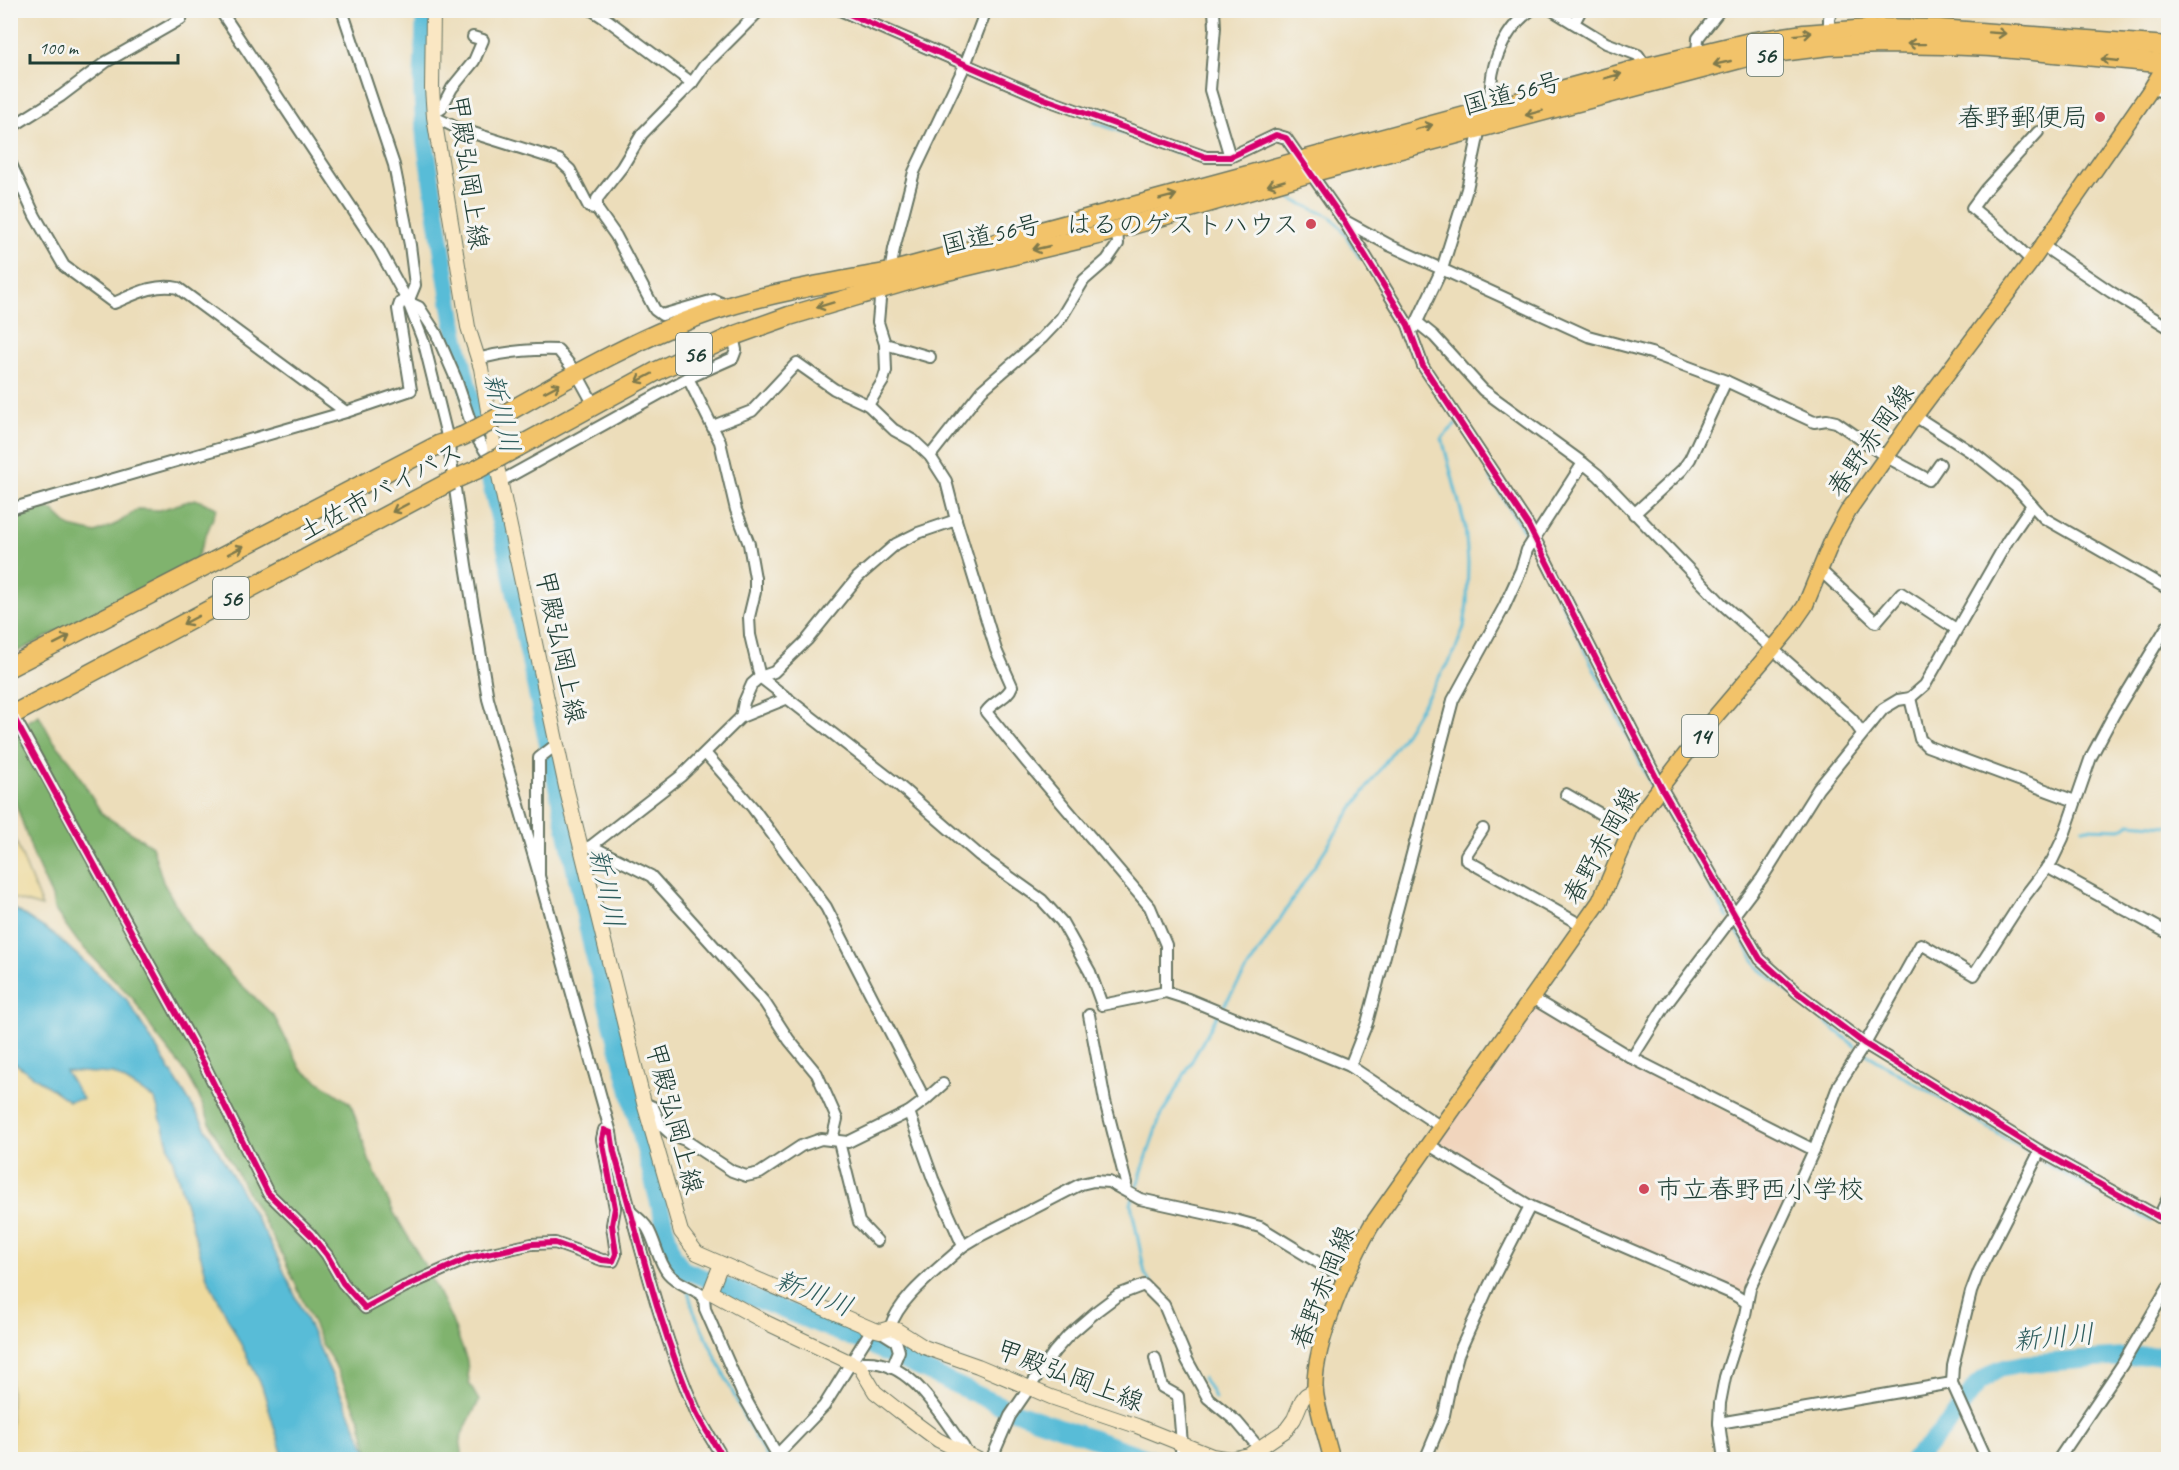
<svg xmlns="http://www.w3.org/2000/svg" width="2179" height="1470" font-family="Caveat,'Klee One',sans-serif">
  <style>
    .built { fill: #f1d5bd }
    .forest { fill: #80b36e; stroke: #507851; stroke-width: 1.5 }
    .sand { fill: #eeda9e; stroke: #868c69; stroke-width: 1.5 }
    .water { fill: #58bcd7; stroke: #3c7c86; stroke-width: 1.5 }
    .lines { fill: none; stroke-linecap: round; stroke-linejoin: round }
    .stream { stroke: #58bcd7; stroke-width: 3 }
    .river { stroke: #58bcd7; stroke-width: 18 }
    .street-tunnel { stroke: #c3bd9f; stroke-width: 10; stroke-dasharray: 10 5; stroke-linecap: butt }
    .street-casing { stroke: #677563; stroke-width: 14 }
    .secondary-casing { stroke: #677563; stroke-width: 16 }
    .primary-casing { stroke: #677563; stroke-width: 18 }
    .highway-casing { stroke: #677563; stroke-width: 21 }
    .street { stroke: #fff; stroke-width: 10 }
    .secondary { stroke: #fae7c3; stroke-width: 14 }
    .primary { stroke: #f2c36a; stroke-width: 15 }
    .highway { stroke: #f2c36a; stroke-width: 18 }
    .highway-bridge-casing { stroke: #677563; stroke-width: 21; stroke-linecap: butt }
    .highway-bridge { stroke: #f2c36a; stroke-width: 18 }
    .cycleway-casing { stroke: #f6f6f2; stroke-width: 10 }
    .cycleway { stroke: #d6006c; stroke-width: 6 }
    .oneway { stroke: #7e794c }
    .poi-dot { fill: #d1495b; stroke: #f6f6f2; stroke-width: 2 }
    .labels { text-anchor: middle; stroke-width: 6; stroke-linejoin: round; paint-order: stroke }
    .shield { fill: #f6f6f2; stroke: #60746d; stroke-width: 1.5 }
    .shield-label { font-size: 24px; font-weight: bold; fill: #1f3d34 }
    .street-label { font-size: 26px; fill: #1f3d34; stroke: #f6f6f2 }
    .poi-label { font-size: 26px; fill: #1f3d34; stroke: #f6f6f2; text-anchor: end }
    .water-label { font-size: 27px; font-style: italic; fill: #2d5d5d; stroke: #f6f6f2 }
  </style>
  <rect width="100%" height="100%" fill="#f6f6f2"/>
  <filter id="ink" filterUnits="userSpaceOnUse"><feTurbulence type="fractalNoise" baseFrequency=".0167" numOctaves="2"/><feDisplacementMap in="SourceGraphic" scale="12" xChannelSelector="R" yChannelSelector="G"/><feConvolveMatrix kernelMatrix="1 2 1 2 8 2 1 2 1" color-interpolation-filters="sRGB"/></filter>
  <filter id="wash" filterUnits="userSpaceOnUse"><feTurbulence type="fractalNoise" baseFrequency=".008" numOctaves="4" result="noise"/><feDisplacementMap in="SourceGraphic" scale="24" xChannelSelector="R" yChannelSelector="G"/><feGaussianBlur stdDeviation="1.35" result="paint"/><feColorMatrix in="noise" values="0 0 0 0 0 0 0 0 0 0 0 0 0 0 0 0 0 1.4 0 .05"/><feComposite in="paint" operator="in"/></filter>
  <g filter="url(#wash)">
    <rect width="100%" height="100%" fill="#ecddba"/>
    <polygon class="built" points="1532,1006 1627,1062 1807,1152 1743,1293 1534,1204 1438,1141"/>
    <g class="forest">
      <polygon points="195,499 217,508 195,562 11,655 11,508 33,505 52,510 70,527 96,533 118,523 138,509 160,510"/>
      <polygon points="39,715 52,739 71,762 102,814 152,846 163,882 192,933 231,975 274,1016 301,1069 351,1104 369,1160 394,1213 424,1264 451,1318 467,1361 469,1383 479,1401 460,1438 463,1459 370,1459 361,1421 334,1363 323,1346 283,1256 213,1130 197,1092 187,1074 156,1035 134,1000 78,942 54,909 52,897 35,860 11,789 11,731"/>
    </g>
    <g class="sand">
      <polygon points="11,829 42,907 11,898"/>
      <polygon points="10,1060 69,1101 64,1071 114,1074 155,1099 207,1277 262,1386 284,1459 11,1459"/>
    </g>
    <polygon class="water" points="10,906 55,935 127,1000 202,1122 273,1248 371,1459 284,1459 262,1386 207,1277 155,1099 114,1074 65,1071 83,1099 69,1101 11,1060"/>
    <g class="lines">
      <g class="stream">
        <polyline points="829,10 841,16"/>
        <polyline points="1094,122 1187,156"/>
        <polyline points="1201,161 1212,164"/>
        <polyline points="1291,199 1331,217 1341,228 1360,258"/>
        <polyline points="1403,327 1408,342"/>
        <polyline points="1490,477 1529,539"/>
        <polyline points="1538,555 1653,788"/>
        <polyline points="1661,801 1728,918"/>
        <polyline points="2083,828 2121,829 2130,823 2168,826"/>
        <polyline points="1734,926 1759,968 1855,1046"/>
        <polyline points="1865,1053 2030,1153"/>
        <polyline points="2043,1162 2151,1221"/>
        <polyline points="1135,1192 1159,1120 1217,1016 1347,816 1402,738 1455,651 1464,627 1467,603 1468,562 1465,526 1442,438 1456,424"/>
        <polyline points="1133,1198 1131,1204 1145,1274 1155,1289"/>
        <polyline points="682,1269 685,1282"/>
        <polyline points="688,1291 694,1312 746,1420 768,1460"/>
        <polyline points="1203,1378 1215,1398"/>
        <polyline points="1265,1450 1271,1460"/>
      </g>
      <g class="river">
        <polyline points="425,10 422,89 425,140 455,332 500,522 590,939 672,1253 682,1269 872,1346 1008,1409 1153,1460"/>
        <polyline points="1912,1460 1929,1445 1954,1417 1978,1383 1998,1369 2024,1364 2168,1354"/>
      </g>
    </g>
  </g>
  <g filter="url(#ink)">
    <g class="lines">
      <polyline class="street-tunnel" points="1479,114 1484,92"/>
      <g class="street-casing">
        <g id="street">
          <polyline points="220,10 379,249 408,302 424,343 448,440 466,565 488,699 539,874"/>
          <polyline points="342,10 394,165 410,245 415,285 408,302"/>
          <polyline points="592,10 609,21 692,83"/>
          <polyline points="840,10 1045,99 1206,157 1230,157 1276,135 1286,138 1344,221 1408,325 1423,366 1528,525 1661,787 1760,959 1799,994 1865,1044 2040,1151 2159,1217 2168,1219"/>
          <polyline points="1214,10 1215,27 1210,90 1230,157"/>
          <polyline points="1552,10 1606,43 1638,55 1646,67"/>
          <polyline points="1574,23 1581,10"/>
          <polyline points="1829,37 1829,18 1833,10"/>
          <polyline points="1697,55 1698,38 1720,10"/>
          <polyline points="2151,89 2168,93"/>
          <path d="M1492,109C1486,73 1501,32 1531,10"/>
          <polyline points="434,113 441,109 452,88 474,61 483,40 473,37"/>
          <polyline points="434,117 457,128 559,160 570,170 589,207 597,209"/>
          <polyline points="10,128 61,96 106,62 181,19 183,10"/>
          <path d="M10,162L35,216L64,266L114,303C135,294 155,283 178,288L346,412"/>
          <polyline points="1345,221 1391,246 1588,336 1651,353 1726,381"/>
          <polyline points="2042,245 2111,292 2168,327"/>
          <polyline points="2032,261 2004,234 1972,208 1986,189 2038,132"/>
          <polyline points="725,307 721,303 714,300 662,315 655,310 616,236 597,209 597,199 622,167 642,134 692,83 704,66 760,10"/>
          <polyline points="1418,323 1434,336 1483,390 1583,463"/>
          <polyline points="1414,328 1442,269 1467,189 1478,137 1476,129"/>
          <polyline points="885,344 930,357"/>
          <path d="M477,359C503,352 531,349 558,350L577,374L594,405"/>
          <polyline points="688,378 720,442 736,510 749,544 755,578 755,592 749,617 750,635 760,677 896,783 979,855 1042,900 1062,922 1090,972 1102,1005 1166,992 1188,999 1350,1066 1441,1127"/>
          <path d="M868,405L894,430L914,441L930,456L946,481L956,520L996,650L1012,686C1008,698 993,701 986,712L1026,761L1150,907L1166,945V992"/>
          <polyline points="1915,416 1976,455 2016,487 2044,518 2168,589"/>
          <polyline points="713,426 752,411 797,363 834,389 868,405 883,381 886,371 885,344 878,322 881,288 890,272 894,249 914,172 965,65 986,10"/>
          <polyline points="930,456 982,390 1042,338 1061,318 1084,280 1107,260 1118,244 1117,229"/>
          <polyline points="501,481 688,378 733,358 736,350 733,336"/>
          <polyline points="10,509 346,412 411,390 398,309 400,303 408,302 419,307 436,333 456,379 475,435 495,466"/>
          <polyline points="1634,514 1682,470 1690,459 1726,381 1814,422 1827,420 1836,422 1885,456 1929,480 1940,464"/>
          <polyline points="1820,570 1876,622 1901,593 1956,629"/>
          <polyline points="1910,698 1925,685 2008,540 2032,505"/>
          <path d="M11,711L204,1064L268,1193L311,1235L327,1255L343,1283L365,1308L404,1287L469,1258L532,1244L555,1243L602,1260L613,1261L616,1254L612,1225L615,1208L602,1139L604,1130L611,1133L614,1152C639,1239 659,1329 696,1412C704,1428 715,1444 724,1460"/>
          <polyline points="741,717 744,702 752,684 760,677 774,672 807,640 858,577 896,544 918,533 956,520"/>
          <polyline points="557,744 539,758 539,876 611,1133"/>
          <polyline points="1566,794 1630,831"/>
          <polyline points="1483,829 1466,855 1466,860 1583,926"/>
          <polyline points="591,846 651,876 765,1003 789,1040 817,1074 837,1119 832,1140"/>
          <polyline points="585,848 591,846 681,776 741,717 788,698"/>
          <polyline points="2047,867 2168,933"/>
          <polyline points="1532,998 1632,1058 1665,1006 1762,878 1818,789 1883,709 1898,700 1910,698 1920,739 1927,746 2075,801"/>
          <polyline points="1089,1015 1105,1101 1126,1183 1125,1190"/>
          <polyline points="1632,1058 1814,1150 1839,1084 1865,1044 1921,944 1974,975 2025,896 2052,861 2063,838 2091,757 2114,714 2168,625"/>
          <polyline points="1350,1066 1367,1023 1453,700 1504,607 1521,570 1527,550 1583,463 1598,475 1722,604 1852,719 1862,733"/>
          <polyline points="925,1100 943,1084"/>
          <polyline points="644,1103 653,1107 661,1125 672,1135 685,1140 732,1171 746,1176 760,1173 801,1146 821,1139 848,1142 909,1112 925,1100 826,907 753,808 705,753"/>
          <polyline points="839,1142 859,1222 877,1241"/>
          <polyline points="1530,1206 1733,1294 1746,1302"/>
          <path d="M631,1212C637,1217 645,1223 648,1229C656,1243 658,1261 668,1273C678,1285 693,1287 704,1297"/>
          <polyline points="2159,1217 2168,1198"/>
          <polyline points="963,1246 978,1237 1081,1184 1094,1181 1109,1182 1140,1199 1235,1220 1260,1227 1345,1279"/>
          <polyline points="710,1292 704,1297 705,1309 741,1391 780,1460"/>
          <path d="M890,1328C899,1297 939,1269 963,1246L933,1179L909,1112"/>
          <polyline points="880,1331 896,1341 899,1351 892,1368"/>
          <polyline points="1155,1358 1162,1387 1178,1396 1182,1444 1180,1460"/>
          <path d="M860,1367L864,1362C911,1359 939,1414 963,1446L967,1454"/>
          <polyline points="1719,1423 1952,1383"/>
          <polyline points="777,1455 824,1406 872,1329"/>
          <polyline points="991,1460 1010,1416 1054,1352 1068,1336 1098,1310 1118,1295 1144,1285 1164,1305 1187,1360 1208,1398 1237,1422 1259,1448"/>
          <polyline points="1425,1460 1444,1415 1451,1380 1458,1355 1489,1286 1530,1206 1429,1145"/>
          <polyline points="1724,1460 1719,1423 1720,1403 1725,1377 1745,1315 1750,1288 1814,1150"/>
          <polyline points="1987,1460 1952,1383 1953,1366 1971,1292 1979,1271 2040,1151"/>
          <polyline points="2058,1460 2122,1365 2168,1287"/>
        </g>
      </g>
      <g class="secondary-casing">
        <g id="secondary">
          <polyline points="433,10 432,88 434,117 468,327 481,368 498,471 566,787 644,1103 681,1232 697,1253 872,1329 880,1331 890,1328 897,1330 924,1347 978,1366 1051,1397 1137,1426 1212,1456 1230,1459 1249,1455 1286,1430 1294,1419 1302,1400 1306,1395 1315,1390"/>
          <polyline points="721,1264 710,1292 767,1323 860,1367 875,1392 899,1411 938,1440 979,1460"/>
        </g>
      </g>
      <g class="primary-casing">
        <path id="primary" d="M1332,1460C1327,1438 1316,1408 1315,1387C1314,1343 1349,1264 1371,1226L1600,901L1630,831L1646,806L1709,724L1787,632L1805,606L1834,536L1848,511L1915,416L2031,262L2151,89L2166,64L2167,56"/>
      </g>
      <g class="highway-casing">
        <g id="highway">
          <path d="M501,416C569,377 651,330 726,307C779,291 835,282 890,272L1646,67L1750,42L1804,34L1881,28L1939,29L2168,46"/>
          <polyline points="518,447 657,371 733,336 789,316 918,278 1098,235 1310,173 1751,56 1829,46 1882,44 1943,45 1991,47 2168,64"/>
          <polyline points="451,481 478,469"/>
          <polyline points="10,667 438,445 463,436"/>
        </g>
      </g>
      <use href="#street" class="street"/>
      <use href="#secondary" class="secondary"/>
      <use href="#primary" class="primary"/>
      <use href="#highway" class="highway"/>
      <g class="highway-bridge-casing">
        <g id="highway-bridge">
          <polyline points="463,436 501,416"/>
          <polyline points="478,469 518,447"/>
          <polyline points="10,716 451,481"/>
        </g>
      </g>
      <use href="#highway-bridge" class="highway-bridge"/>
      <g class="cycleway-casing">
        <g id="cycleway">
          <polyline points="840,10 1045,99 1206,157 1230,157 1276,135 1286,138 1344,221 1408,325 1423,366 1528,525 1661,787 1760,959 1799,994 1865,1044 2040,1151 2159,1217 2168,1219"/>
          <path d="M10,711L204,1064L268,1193L311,1235L327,1255L343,1283L365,1308L404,1287L469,1258L532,1244L555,1243L602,1260L613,1261L616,1254L612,1225L615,1208L602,1139L604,1130L611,1133L614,1152C639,1239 659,1329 696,1412C704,1428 715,1444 724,1460"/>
        </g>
      </g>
      <use href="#cycleway" class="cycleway"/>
    </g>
    <defs><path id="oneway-shaft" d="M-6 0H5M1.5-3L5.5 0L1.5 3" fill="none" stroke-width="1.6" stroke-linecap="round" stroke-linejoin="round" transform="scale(1.5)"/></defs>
    <g class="oneway">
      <use href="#oneway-shaft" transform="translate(1997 33) rotate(4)"/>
      <use href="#oneway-shaft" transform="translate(1803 34) rotate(-7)"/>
      <use href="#oneway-shaft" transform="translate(1916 44) rotate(-179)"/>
      <use href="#oneway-shaft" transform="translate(2110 60) rotate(-174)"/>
      <use href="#oneway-shaft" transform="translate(1722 63) rotate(167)"/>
      <use href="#oneway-shaft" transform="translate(1613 76) rotate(-15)"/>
      <use href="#oneway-shaft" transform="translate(1534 113) rotate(165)"/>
      <use href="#oneway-shaft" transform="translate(1424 127) rotate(-15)"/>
      <use href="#oneway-shaft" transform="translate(1276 183) rotate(164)"/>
      <use href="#oneway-shaft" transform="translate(1168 197) rotate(-15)"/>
      <use href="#oneway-shaft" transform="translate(1041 248) rotate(167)"/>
      <use href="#oneway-shaft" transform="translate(825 305) rotate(163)"/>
      <use href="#oneway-shaft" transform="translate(644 378) rotate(152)"/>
      <use href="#oneway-shaft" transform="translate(552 388) rotate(-28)"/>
      <use href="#oneway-shaft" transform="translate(400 508) rotate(152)"/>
      <use href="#oneway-shaft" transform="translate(236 550) rotate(-27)"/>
      <use href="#oneway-shaft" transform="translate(191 620) rotate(152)"/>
      <use href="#oneway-shaft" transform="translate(62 640) rotate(-27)"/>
    </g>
  </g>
  <g class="poi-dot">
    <circle cx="2100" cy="117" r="6"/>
    <circle cx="1311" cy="224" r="6"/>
    <circle cx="1644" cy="1189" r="6"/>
  </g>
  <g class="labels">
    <g class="shield">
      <rect x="1747" y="34" width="36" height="42" rx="4.5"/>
      <rect x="676" y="333" width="36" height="42" rx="4.5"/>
      <rect x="213" y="577" width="36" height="42" rx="4.5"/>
      <rect x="1682" y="715" width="36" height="42" rx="4.5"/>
    </g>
    <g class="shield-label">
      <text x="1765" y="63">56</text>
      <text x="694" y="362">56</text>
      <text x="231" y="606">56</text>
      <text x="1700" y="744">14</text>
    </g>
    <g class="street-label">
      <text transform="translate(1512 93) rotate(-15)" y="9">国道56号</text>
      <text transform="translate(469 172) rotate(82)" y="9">甲殿弘岡上線</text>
      <text transform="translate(991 234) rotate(-13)" y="9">国道56号</text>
      <text transform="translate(1870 440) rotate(-55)" y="9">春野赤岡線</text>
      <text transform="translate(380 491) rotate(-28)" y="9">土佐市バイパス</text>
      <text transform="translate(561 647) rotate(78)" y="9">甲殿弘岡上線</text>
      <text transform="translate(1601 845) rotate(-61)" y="9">春野赤岡線</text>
      <text transform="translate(675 1118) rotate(75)" y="9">甲殿弘岡上線</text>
      <text transform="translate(1322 1287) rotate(-68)" y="9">春野赤岡線</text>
      <text transform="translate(1070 1375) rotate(21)" y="9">甲殿弘岡上線</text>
    </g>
    <g class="poi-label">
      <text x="2088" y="126">春野郵便局</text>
      <text x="1299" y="233">はるのゲストハウス</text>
      <text x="1656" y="1198" text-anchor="start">市立春野西小学校</text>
    </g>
    <g class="water-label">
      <text transform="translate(502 413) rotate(77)" y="9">新川川</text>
      <text transform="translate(607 888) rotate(78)" y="9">新川川</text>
      <text transform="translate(814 1293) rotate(22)" y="9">新川川</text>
      <text transform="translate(2054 1337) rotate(-5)" y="9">新川川</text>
    </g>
  </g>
  <rect width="2179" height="1470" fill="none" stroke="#f6f6f2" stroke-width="36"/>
  <path d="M30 54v9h148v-9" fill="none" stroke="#1f3d34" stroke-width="3"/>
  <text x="39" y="54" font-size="18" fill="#1f3d34" stroke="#f6f6f2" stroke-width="4.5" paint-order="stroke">100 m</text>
</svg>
